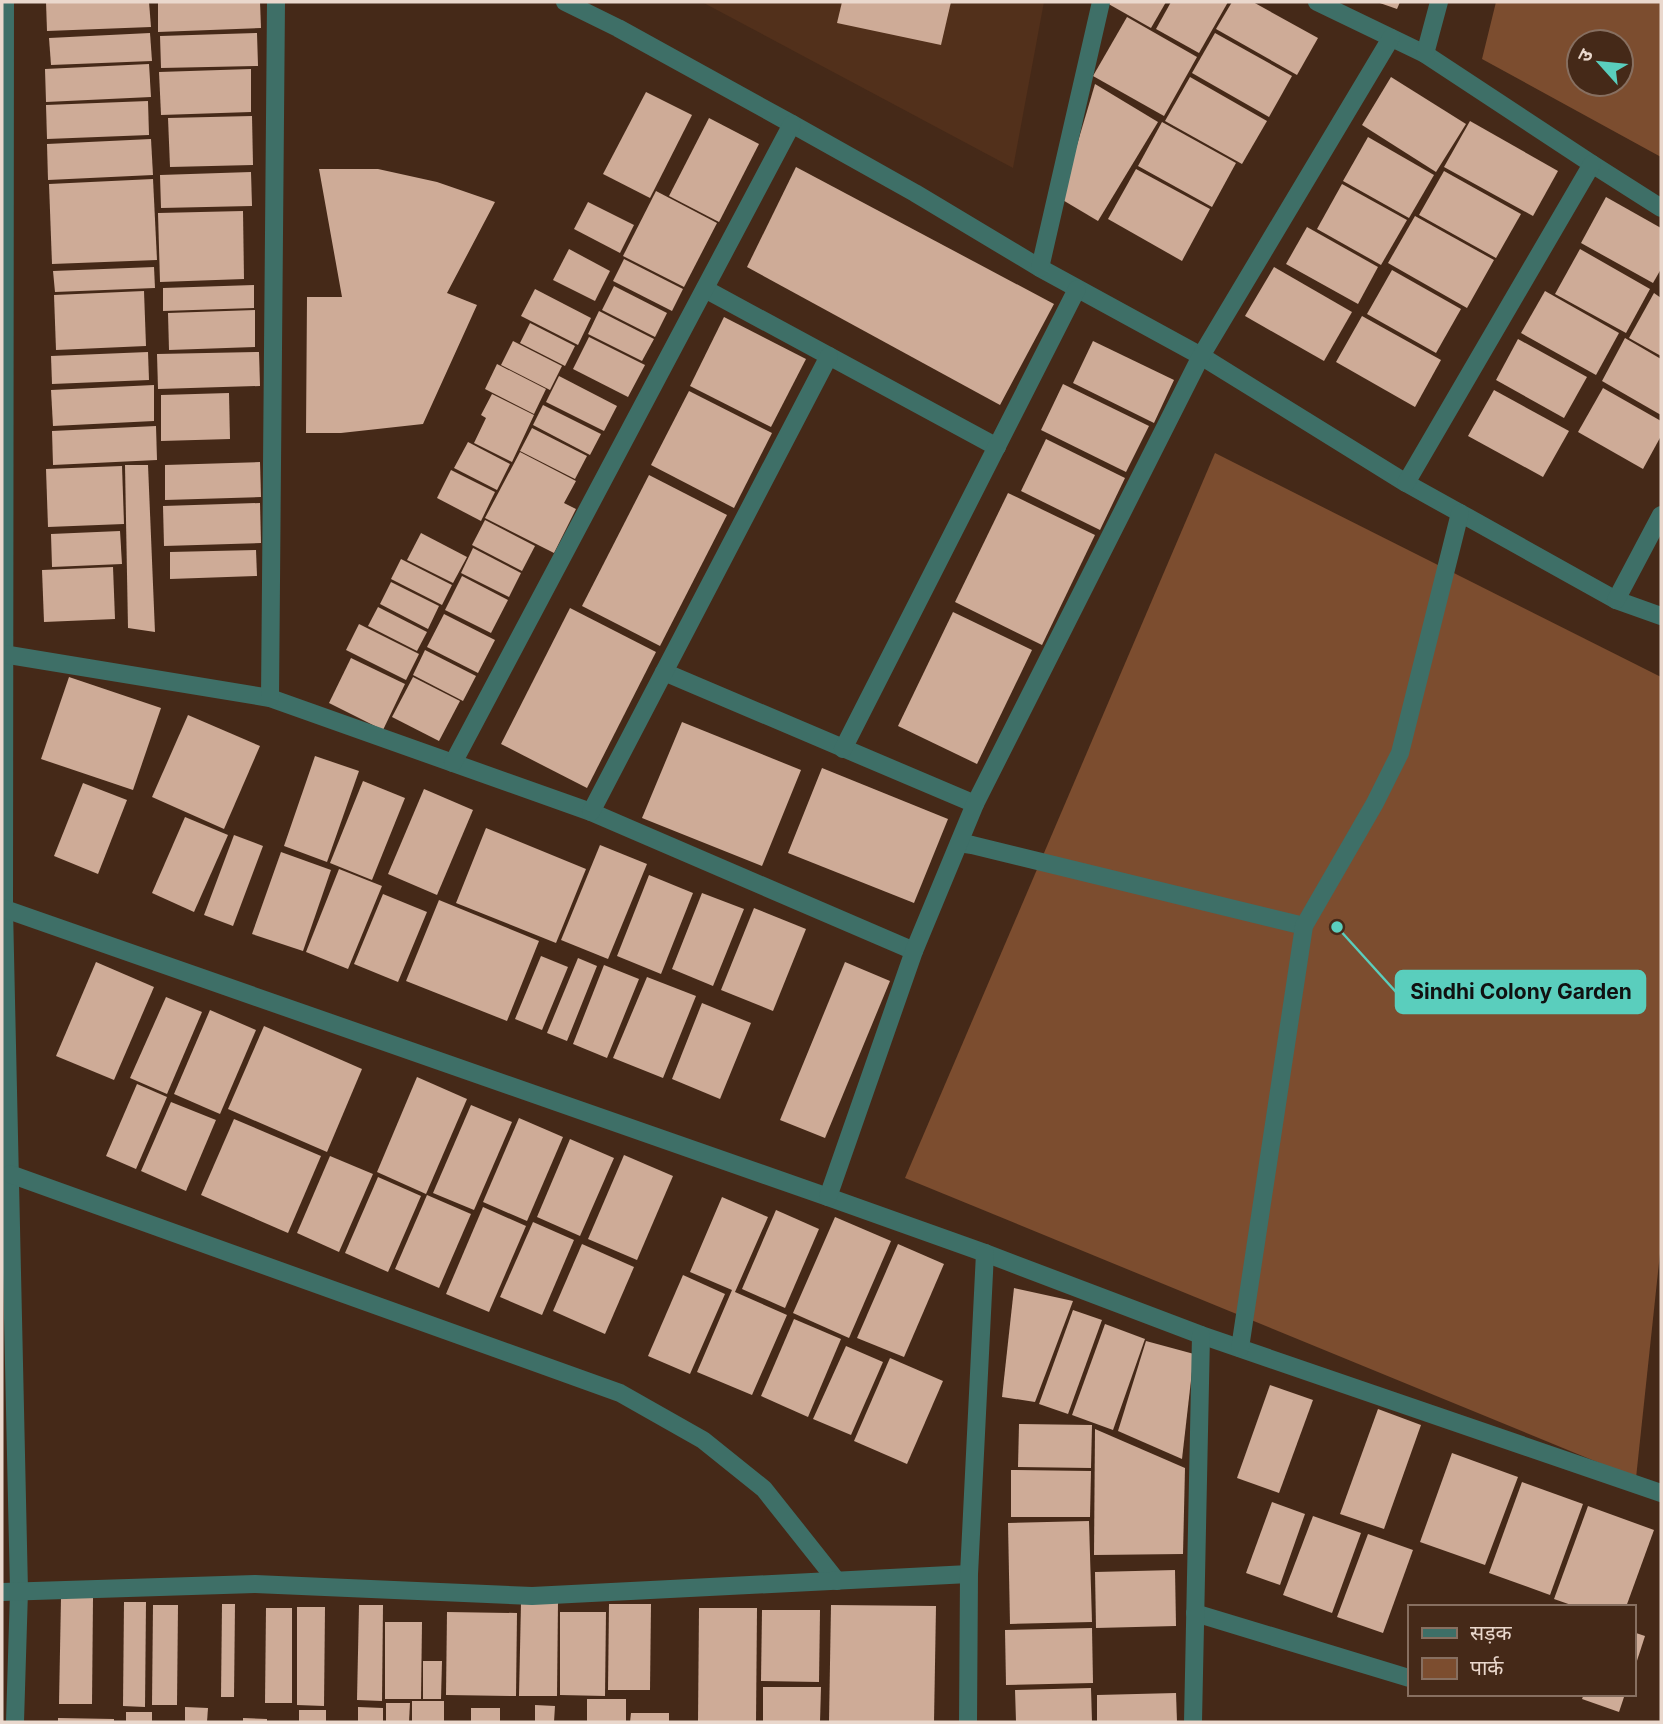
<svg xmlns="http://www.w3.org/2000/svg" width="1663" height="1724" font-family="Inter,'Noto Sans Devanagari',sans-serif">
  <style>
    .built { fill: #52301b }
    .green { fill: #7c4d2f; fill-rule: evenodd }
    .building { fill: #ceab97 }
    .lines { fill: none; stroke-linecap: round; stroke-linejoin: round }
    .minor { stroke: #3e6f67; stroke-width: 18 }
    .leader { fill: none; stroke: #5acebd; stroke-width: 2.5 }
    .callout-dot { fill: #5acebd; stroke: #452918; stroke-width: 2.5 }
    .callout { fill: #5acebd; stroke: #5acebd; stroke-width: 2.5 }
    .callout-label { font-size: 21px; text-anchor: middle; font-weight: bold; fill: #111 }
  </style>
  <rect width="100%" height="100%" fill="#452918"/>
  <polygon class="built" points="702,2 1044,2 1013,168"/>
  <g class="green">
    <path d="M1496,2H1661V157L1482,59ZM1579,42H1621V84H1579Z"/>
    <polygon points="1215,453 1661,677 1661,1244 1636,1478 905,1178"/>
  </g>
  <g class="building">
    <polygon points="46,2 149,2 151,27 47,31"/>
    <polygon points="158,2 260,2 261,28 158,32"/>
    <polygon points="842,2 951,2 941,45 837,23"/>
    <polygon points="1105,2 1166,2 1151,28"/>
    <polygon points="1171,2 1228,2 1199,53 1156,29"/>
    <polygon points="1232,2 1253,2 1318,38 1297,75 1216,29"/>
    <polygon points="1377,2 1400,2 1397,9"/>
    <polygon points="1127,17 1197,57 1164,116 1093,76"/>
    <polygon points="150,33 152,61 51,65 49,38"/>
    <polygon points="257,33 258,66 161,68 160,36"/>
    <polygon points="1215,33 1292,76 1269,117 1192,73"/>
    <polygon points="149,64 151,97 46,102 45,69"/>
    <polygon points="251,69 251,112 161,115 159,72"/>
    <polygon points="1190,77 1267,121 1242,164 1165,121"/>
    <polygon points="1391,77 1466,124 1436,172 1362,125"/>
    <polygon points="1095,84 1158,122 1098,221 1061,199"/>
    <polygon points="646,92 692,115 650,198 603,174"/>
    <polygon points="148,101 149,135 47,139 46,105"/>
    <polygon points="252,116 253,165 170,167 168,118"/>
    <polygon points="709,118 759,144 719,222 669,196"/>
    <polygon points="1470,121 1558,171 1533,216 1444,167"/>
    <polygon points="1162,122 1236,163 1212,207 1138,166"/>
    <polygon points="1368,137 1434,175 1409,218 1343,181"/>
    <polygon points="151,139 153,175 48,180 47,144"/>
    <polygon points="796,167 1054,304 1000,405 747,267"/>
    <polygon points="319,169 378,169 437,182 495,202 447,293 477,305 423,424 341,433 306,433 307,297 342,297"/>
    <polygon points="1136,169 1210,209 1182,261 1108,219"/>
    <polygon points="1444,171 1521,214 1496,258 1419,215"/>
    <polygon points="251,172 252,206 161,208 160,175"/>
    <polygon points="153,179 157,260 52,264 49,184"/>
    <polygon points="1342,184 1407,220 1381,265 1317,229"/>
    <polygon points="656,191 717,223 684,287 623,256"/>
    <polygon points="1606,197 1661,228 1661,269 1653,283 1581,243"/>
    <polygon points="588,202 634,225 620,253 574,229"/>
    <polygon points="243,211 244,279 160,282 158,213"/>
    <polygon points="1415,216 1494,260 1467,308 1388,263"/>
    <polygon points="1307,227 1378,267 1358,304 1286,264"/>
    <polygon points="569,249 610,271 595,301 553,280"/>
    <polygon points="1580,249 1650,289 1626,333 1555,294"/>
    <polygon points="624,259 683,289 672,311 613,281"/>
    <polygon points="154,267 155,288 55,292 53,271"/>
    <polygon points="1274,267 1352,312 1324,361 1245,316"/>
    <polygon points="1392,270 1461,309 1436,353 1367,314"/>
    <polygon points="254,285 254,308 163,311 163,288"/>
    <polygon points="614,286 667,313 655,337 602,310"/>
    <polygon points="535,289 591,318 578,345 521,316"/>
    <polygon points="144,291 146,346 56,350 54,295"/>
    <polygon points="1545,291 1619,333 1596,375 1521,333"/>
    <polygon points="1654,293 1661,298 1661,356 1629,338"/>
    <polygon points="255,310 255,347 169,350 168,313"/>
    <polygon points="599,311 654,339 642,361 588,334"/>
    <polygon points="1362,316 1441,360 1415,407 1336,362"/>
    <polygon points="724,317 806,359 771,427 690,386"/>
    <polygon points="530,323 575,346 565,366 520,343"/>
    <polygon points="589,337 645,365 628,397 573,369"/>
    <polygon points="1625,338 1661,359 1661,415 1602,381"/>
    <polygon points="1518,339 1587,377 1564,418 1496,380"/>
    <polygon points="513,341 562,366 550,390 501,365"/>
    <polygon points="1093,341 1174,380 1154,423 1073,383"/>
    <polygon points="148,352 149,380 52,384 51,356"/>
    <polygon points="259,352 260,386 158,389 157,354"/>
    <polygon points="497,364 546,389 534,414 485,389"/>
    <polygon points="559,376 617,406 604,431 546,402"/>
    <polygon points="1063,384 1149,426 1126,472 1041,430"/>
    <polygon points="154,385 154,421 53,426 51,390"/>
    <polygon points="1603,388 1661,421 1661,436 1643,469 1578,432"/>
    <polygon points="1494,390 1569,431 1543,477 1468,436"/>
    <polygon points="689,391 772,433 734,508 651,465"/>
    <polygon points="229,393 230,439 161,441 161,395"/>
    <polygon points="492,394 534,415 512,462 474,443 486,418 481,415"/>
    <polygon points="543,405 601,434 590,455 533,425"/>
    <polygon points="156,426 157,460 53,465 52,431"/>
    <polygon points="532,428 587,456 575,479 520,451"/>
    <polygon points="1046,439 1125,478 1100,530 1021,491"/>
    <polygon points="468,442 510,464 497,490 454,468"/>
    <polygon points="520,452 576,481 564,503 576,509 554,553 485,518"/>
    <polygon points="260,462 261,497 165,500 165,465"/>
    <polygon points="125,465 148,465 155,632 128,628"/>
    <polygon points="122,466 124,524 48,527 46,469"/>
    <polygon points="451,470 495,492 481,521 437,498"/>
    <polygon points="649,475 727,515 660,646 582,606"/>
    <polygon points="1008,493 1095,535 1042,645 955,602"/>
    <polygon points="260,503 261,543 164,546 163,506"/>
    <polygon points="485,520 535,546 522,571 472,545"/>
    <polygon points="120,531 122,564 52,567 51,534"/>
    <polygon points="421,533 467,557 453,583 407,560"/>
    <polygon points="473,548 521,573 509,597 461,573"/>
    <polygon points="256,550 257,576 170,579 170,552"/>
    <polygon points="401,559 452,585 442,605 391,579"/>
    <polygon points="113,567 115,619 44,622 42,570"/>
    <polygon points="462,576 508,600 491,633 445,610"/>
    <polygon points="391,582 439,606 428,629 380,604"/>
    <polygon points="378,607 427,632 417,651 368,626"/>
    <polygon points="570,608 656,652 587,788 501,744"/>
    <polygon points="953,612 1032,650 977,764 898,726"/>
    <polygon points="444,614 495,640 478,673 427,647"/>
    <polygon points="359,624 419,654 406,680 346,650"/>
    <polygon points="425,650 476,676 463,701 413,675"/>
    <polygon points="351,658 405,684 383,730 329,703"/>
    <polygon points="69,677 161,708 133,790 41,759"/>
    <polygon points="413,677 460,701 439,741 392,717"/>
    <polygon points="188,715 260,746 224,829 152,797"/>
    <polygon points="682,722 801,770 762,866 642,818"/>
    <polygon points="315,756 359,771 327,862 284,846"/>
    <polygon points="822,768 948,819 914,903 788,853"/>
    <polygon points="363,781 405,798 372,880 330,863"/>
    <polygon points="83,783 127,800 98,874 54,856"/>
    <polygon points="424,789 473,810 437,895 388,874"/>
    <polygon points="185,817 228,835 194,912 152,893"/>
    <polygon points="486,828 586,869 556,943 456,903"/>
    <polygon points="234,835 263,846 233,926 204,915"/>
    <polygon points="600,845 647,864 608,959 561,940"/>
    <polygon points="281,852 331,870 303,951 252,934"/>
    <polygon points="339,869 382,886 348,969 306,952"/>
    <polygon points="649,875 693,893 661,974 617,956"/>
    <polygon points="702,893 744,909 713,986 672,969"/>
    <polygon points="383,894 427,912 398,982 354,964"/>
    <polygon points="439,900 539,941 507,1021 406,981"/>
    <polygon points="754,908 806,929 773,1011 721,990"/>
    <polygon points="541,956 568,967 542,1030 515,1019"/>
    <polygon points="578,958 597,966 567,1041 547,1033"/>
    <polygon points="96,962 154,987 114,1080 56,1056"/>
    <polygon points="845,962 890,981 825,1138 780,1120"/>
    <polygon points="604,965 639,979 607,1058 573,1044"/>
    <polygon points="647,977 696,996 663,1078 613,1058"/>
    <polygon points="166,997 202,1012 167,1094 130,1078"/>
    <polygon points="702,1003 751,1023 720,1099 672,1079"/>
    <polygon points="210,1010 256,1030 220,1114 174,1094"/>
    <polygon points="264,1026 362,1069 327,1152 228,1109"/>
    <polygon points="417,1077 467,1099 426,1194 377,1172"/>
    <polygon points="137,1084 167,1097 136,1169 106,1156"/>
    <polygon points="171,1102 216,1120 186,1191 141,1171"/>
    <polygon points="471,1105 512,1122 474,1210 433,1193"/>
    <polygon points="519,1118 563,1137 527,1221 483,1202"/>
    <polygon points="234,1119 321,1156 288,1233 201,1195"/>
    <polygon points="570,1139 614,1158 580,1236 537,1217"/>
    <polygon points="624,1155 673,1176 637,1260 588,1239"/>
    <polygon points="330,1156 373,1174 339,1252 297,1233"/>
    <polygon points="378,1177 421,1196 388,1272 345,1253"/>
    <polygon points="427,1195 471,1214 439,1288 395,1269"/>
    <polygon points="722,1197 768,1217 735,1292 787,1315 752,1395 697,1372 732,1290 690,1272"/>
    <polygon points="483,1207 526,1226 489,1312 446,1294"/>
    <polygon points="776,1210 819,1229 785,1308 742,1289"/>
    <polygon points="835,1217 891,1241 849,1338 793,1313"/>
    <polygon points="533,1222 574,1240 542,1315 500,1297"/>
    <polygon points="582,1244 634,1267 605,1334 553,1311"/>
    <polygon points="898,1244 944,1264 904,1357 857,1338"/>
    <polygon points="683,1275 725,1294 690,1374 648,1356"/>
    <polygon points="1014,1288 1073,1301 1035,1402 1002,1397"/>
    <polygon points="1073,1310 1102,1320 1068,1414 1039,1404"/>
    <polygon points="794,1319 841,1339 808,1417 761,1396"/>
    <polygon points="1105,1324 1145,1339 1113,1430 1072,1415"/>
    <polygon points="1146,1341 1194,1354 1182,1459 1118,1431"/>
    <polygon points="846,1346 883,1362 851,1435 813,1419"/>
    <polygon points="890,1358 943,1381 907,1464 854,1441"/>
    <polygon points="1270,1385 1313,1400 1279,1493 1237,1478"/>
    <polygon points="1378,1409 1421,1425 1384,1529 1340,1514"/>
    <polygon points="1019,1424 1092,1425 1091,1468 1018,1467"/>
    <polygon points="1095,1429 1185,1468 1183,1554 1094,1555"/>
    <polygon points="1452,1453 1518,1477 1485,1565 1420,1542"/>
    <polygon points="1011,1470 1091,1471 1090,1517 1011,1517"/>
    <polygon points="1522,1482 1583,1504 1550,1595 1489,1573"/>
    <polygon points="1272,1502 1305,1514 1280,1585 1246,1573"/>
    <polygon points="1588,1506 1654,1530 1626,1607 1577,1607 1554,1599"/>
    <polygon points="1313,1516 1361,1533 1332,1613 1283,1595"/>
    <polygon points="1089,1521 1092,1622 1010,1624 1008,1523"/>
    <polygon points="1368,1534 1413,1550 1383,1633 1337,1617"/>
    <polygon points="1175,1570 1176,1626 1096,1628 1095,1572"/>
    <polygon points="61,1598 93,1598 92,1704 59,1704"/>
    <polygon points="124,1602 146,1602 145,1707 123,1706"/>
    <polygon points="558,1602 557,1696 519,1696 521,1603"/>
    <polygon points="222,1604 235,1604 234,1697 221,1697"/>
    <polygon points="609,1604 651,1604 650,1690 608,1690"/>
    <polygon points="153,1605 178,1605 177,1705 152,1705"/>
    <polygon points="359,1605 383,1605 382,1701 357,1700"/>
    <polygon points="831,1605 936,1606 934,1722 829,1722"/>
    <polygon points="297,1607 325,1607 324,1706 297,1705"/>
    <polygon points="266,1608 292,1608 292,1703 265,1703"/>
    <polygon points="699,1608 757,1608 756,1722 698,1722"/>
    <polygon points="762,1610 820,1610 819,1682 761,1681"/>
    <polygon points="447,1612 517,1613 516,1696 446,1695"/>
    <polygon points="560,1612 606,1612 605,1696 560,1695"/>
    <polygon points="385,1622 422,1622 421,1699 385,1699"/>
    <polygon points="1092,1628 1093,1683 1006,1685 1005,1630"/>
    <polygon points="1633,1632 1645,1636 1634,1670 1633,1670"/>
    <polygon points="423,1661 442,1661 441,1699 423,1699"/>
    <polygon points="763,1687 821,1687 820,1722 763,1722"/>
    <polygon points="1091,1688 1092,1722 1016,1722 1015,1690"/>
    <polygon points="1176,1693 1177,1722 1097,1722 1097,1695"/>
    <polygon points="1584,1694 1625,1694 1619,1712 1582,1699"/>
    <rect x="587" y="1699" width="39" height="23"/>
    <rect x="412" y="1701" width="32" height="21"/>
    <polygon points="386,1703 410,1703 409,1722 386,1722"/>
    <polygon points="535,1705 555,1706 554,1722 535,1722"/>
    <polygon points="185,1707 208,1708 207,1722 185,1722"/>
    <polygon points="358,1707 383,1708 383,1722 358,1722"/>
    <rect x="471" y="1708" width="29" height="14"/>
    <rect x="299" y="1710" width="27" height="12"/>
    <rect x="126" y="1712" width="26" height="10"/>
    <polygon points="631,1713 669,1713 669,1722 630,1722"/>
    <polygon points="58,1718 114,1719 114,1722 58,1722"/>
    <polygon points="243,1718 267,1719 267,1722 243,1722"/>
  </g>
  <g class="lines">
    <g class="minor">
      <polyline points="5,2 4,909 19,1591 15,1722"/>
      <polyline points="565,2 618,28 792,124 915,193 1040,268 1201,356 1406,483 1460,513 1616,600 1661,616"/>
      <polyline points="1317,2 1425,54 1592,164 1661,208"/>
      <polyline points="1425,54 1439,2"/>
      <polyline points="1040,268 1101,2"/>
      <polyline points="705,289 997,447"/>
      <polyline points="1406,483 1592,164"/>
      <polyline points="1616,600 1661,515"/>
      <polyline points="3,654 270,698 591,812 914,951"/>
      <polyline points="664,672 975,804"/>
      <polyline points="270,698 276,2"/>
      <polyline points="843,749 1077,289"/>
      <polyline points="453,763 792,124"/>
      <polyline points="591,812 829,356"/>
      <polyline points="959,843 972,845 1304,926"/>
      <polyline points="2,908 828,1197 985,1253 1201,1335 1661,1493"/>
      <polyline points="10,1174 620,1393 703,1440 764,1489 837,1581"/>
      <polyline points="828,1197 914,951 975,804 1201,356 1391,38"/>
      <polyline points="1240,1348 1304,926 1375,803 1400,753 1460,513"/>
      <polyline points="2,1592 255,1584 532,1596 969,1574"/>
      <polyline points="1195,1613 1409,1678"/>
      <polyline points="968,1722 969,1574 985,1253"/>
      <polyline points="1193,1722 1201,1335"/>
    </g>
  </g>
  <path class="leader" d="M1337 927L1396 992"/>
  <circle class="callout-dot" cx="1337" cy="927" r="7"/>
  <rect class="callout" x="1396" y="971" width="249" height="42" rx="7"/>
  <g class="callout-label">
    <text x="1521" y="999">Sindhi Colony Garden</text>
  </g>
  <rect width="1663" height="1724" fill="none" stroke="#ead8cd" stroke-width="7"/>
  <rect x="1408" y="1605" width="228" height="91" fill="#452918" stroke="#876f60" stroke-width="2"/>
  <rect x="1422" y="1628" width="35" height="10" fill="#3e6f67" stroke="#876f60" stroke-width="2"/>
  <text x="1470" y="1640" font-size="21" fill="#ead8cd">सड़क</text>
  <rect x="1422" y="1658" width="35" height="21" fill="#7c4d2f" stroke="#876f60" stroke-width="2"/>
  <text x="1470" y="1675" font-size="21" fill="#ead8cd">पार्क</text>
  <g transform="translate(1600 63) rotate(297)"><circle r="33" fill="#452918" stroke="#876f60" stroke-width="2"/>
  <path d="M0-5L12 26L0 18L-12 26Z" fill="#5acebd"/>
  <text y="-10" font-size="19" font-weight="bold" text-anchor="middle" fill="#ead8cd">उ</text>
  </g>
</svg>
